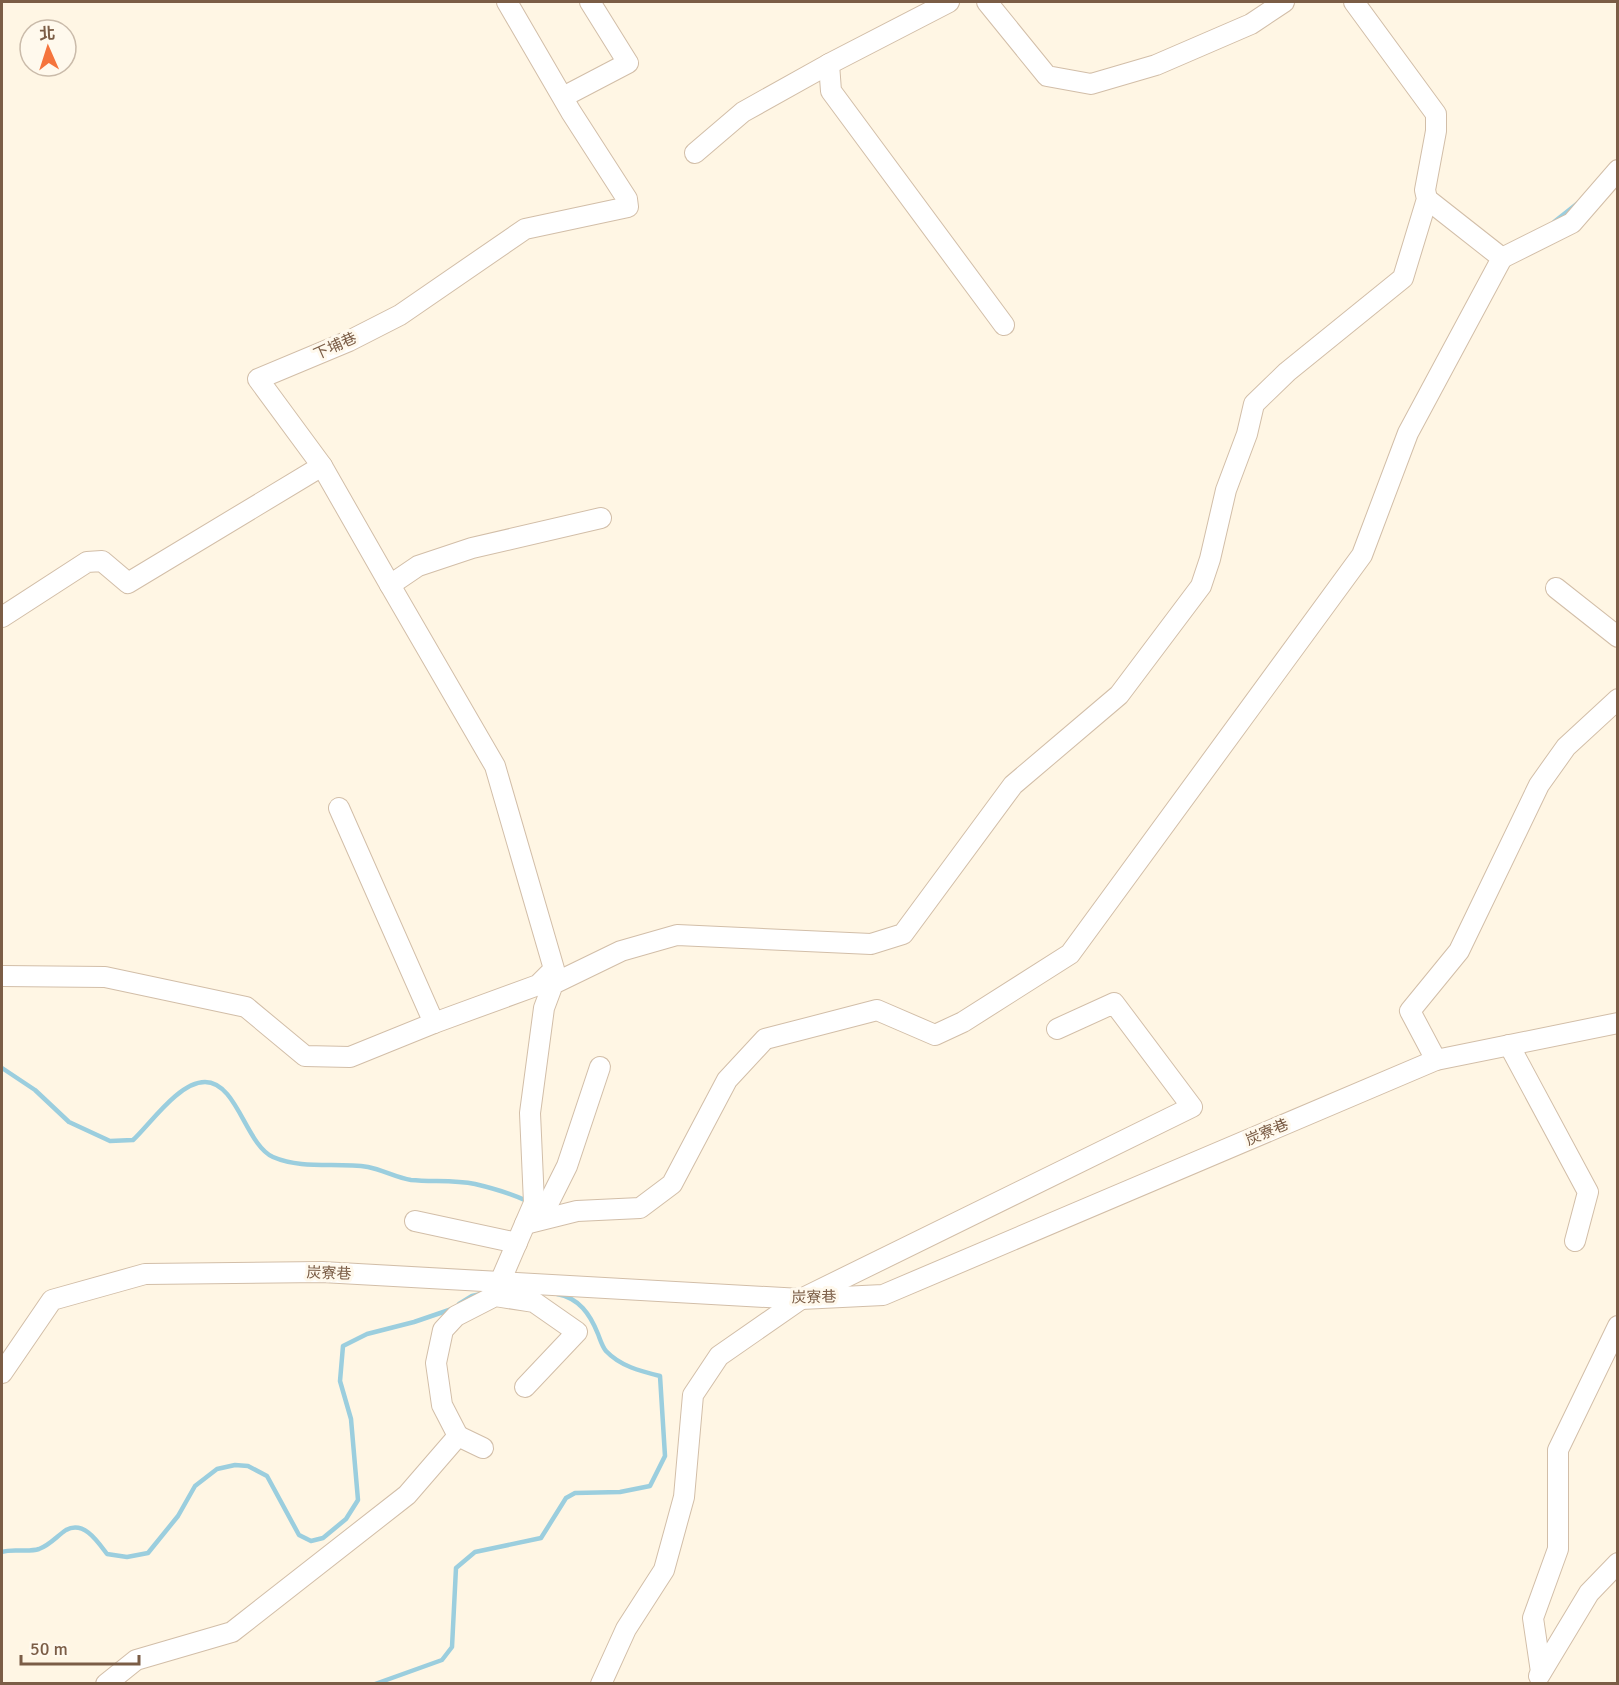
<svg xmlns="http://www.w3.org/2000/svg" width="1619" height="1685" font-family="Signika,'Noto Sans TC',sans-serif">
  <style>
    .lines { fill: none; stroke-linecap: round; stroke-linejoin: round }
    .stream { stroke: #9bcede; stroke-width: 4.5 }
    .minor-casing { stroke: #d2bea8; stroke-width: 22 }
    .minor { stroke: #fff; stroke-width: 20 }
    .labels { text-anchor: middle; stroke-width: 6; stroke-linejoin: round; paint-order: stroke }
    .street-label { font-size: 15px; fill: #7b5d46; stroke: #fff9ed }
  </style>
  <rect width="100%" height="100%" fill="#fff6e4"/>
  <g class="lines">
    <g class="stream">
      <polyline points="1554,222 1578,203"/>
      <path d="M2,1068L35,1090L69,1122L110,1141L133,1140C151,1123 179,1082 205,1082C237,1082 246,1145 273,1157C303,1170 336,1162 368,1167C383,1170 397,1178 411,1180C432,1182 454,1180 475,1184C492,1188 512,1194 527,1201"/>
      <polyline points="459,1304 472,1296 481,1294"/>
      <path d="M2,1552C13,1548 27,1553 39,1549C50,1545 57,1536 66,1530C84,1520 98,1542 107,1554L127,1557L148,1553L178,1516L195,1486L217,1469L235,1465L248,1466L267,1476L299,1535L311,1541L323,1538L346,1519L358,1500L351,1419L340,1381L343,1346L367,1334L414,1322L452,1309"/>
      <path d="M375,1684L442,1660L452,1647L456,1568L475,1552L541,1538L566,1498L575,1493L620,1492L650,1486L665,1456L660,1376C640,1371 620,1366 606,1351C602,1346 600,1339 598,1334C590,1314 579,1298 557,1294"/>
    </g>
    <g class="minor-casing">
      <g id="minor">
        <polyline points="949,2 829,64 831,91 1004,325"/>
        <polyline points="987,2 1047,76 1091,84 1156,65 1251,24 1284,2"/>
        <polyline points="563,97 628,63 590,2"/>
        <polyline points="695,153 743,112 829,64"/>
        <polyline points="1502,258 1572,223 1618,170"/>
        <polyline points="322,466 390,585 418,566 472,548 601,518"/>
        <polyline points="390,585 495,766 554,969 538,985 434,1023"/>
        <polyline points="1556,588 1618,637"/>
        <polyline points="2,617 87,562 102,561 128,583 322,466 258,379 349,341 400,315 525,229 628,207 627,199 571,112 507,2"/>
        <polyline points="2,976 105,977 246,1007 305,1056 350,1057 434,1023 339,808"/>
        <polyline points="1509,1045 1588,1192 1575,1241"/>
        <polyline points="1436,1060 1410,1011 1459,951 1539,785 1566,747 1618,699"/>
        <polyline points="534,1203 547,1206 567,1166 600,1067"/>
        <polyline points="415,1221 517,1243"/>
        <polyline points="525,1224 577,1211 640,1208 672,1184 727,1080 765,1039 877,1010 935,1035 963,1022 1070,954 1362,555 1408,433 1502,258 1427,199"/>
        <polyline points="500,1282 534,1203 530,1113 544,1008 553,984 621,951 677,935 871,944 903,934 1013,785 1119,695 1201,586 1210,559 1226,490 1247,434 1254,404 1287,372 1403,278 1427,199 1425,190 1436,131 1436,114 1354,2"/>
        <polyline points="2,1373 52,1300 145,1274 322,1272 801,1299 883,1295 1436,1060 1618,1023"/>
        <polyline points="458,1436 483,1448"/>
        <polyline points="1541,1672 1533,1618 1558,1549 1558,1450 1618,1326"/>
        <polyline points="1539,1676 1589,1593 1618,1563"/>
        <polyline points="106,1684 136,1660 232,1632 407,1495 458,1436 442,1405 436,1363 443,1330 456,1316 495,1296 534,1302 577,1332 525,1387"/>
        <polyline points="601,1684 626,1629 664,1570 684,1497 693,1395 719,1356 801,1299 1192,1107 1114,1003 1057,1029"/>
      </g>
    </g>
    <use href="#minor" class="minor"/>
  </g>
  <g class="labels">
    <g class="street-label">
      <text transform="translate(335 346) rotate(-24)" y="5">下埔巷</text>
      <text transform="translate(1267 1132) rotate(-23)" y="5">炭寮巷</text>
      <text transform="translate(329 1273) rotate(2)" y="5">炭寮巷</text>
      <text transform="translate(814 1297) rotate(-1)" y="5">炭寮巷</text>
    </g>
  </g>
  <rect width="1619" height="1685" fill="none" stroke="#7b5d46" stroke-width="6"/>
  <g transform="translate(48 48) rotate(357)"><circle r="28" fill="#fff9ed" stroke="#cabbaa" stroke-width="1.5"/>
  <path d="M0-4.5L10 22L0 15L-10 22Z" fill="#f5743c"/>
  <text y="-9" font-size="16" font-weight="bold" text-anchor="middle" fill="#7b5d46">北</text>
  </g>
  <path d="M21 1655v9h118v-9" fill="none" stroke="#7b5d46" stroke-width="3"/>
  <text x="30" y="1655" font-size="18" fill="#7b5d46" stroke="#fff9ed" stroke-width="4.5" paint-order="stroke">50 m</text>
</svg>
